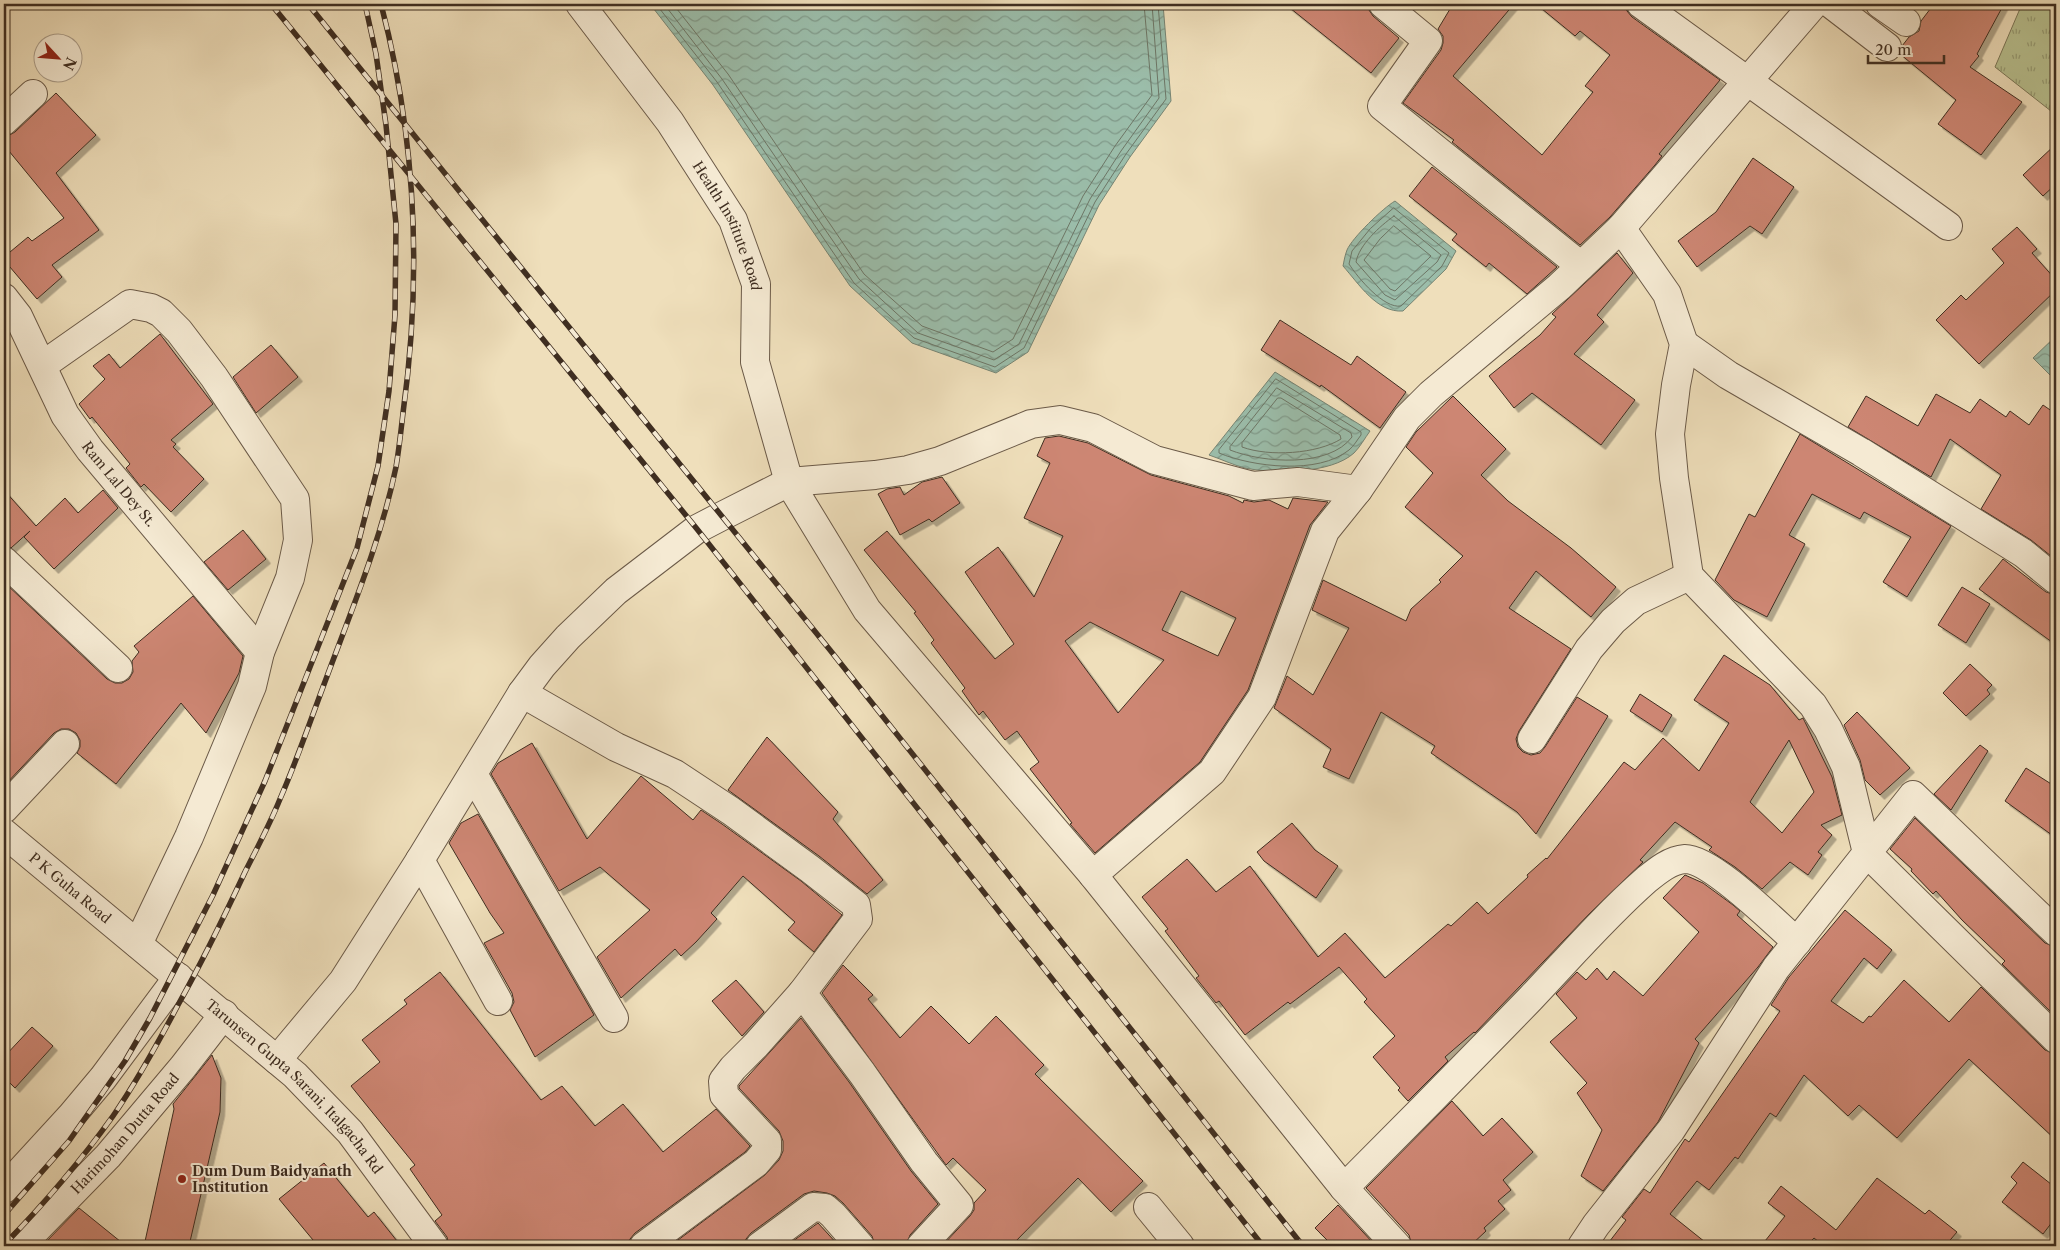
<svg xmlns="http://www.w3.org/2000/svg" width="2060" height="1250" font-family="'Libre Caslon Text',serif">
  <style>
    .park { fill: url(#park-tufts); stroke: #7c7859 }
    .water { fill: url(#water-waves); stroke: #768473 }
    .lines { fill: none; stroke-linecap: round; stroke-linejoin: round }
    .shore { stroke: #6d7666; stroke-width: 1 }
    .building { fill: #cd8673; stroke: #3f2e21; fill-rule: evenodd; filter: url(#shadow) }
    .minor-casing { stroke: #6b5a48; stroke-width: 30 }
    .minor { stroke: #f5ead3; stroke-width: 28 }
    .rail-casing { stroke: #3f2e21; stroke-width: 5.5 }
    .rail { stroke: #f5ead3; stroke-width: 4; stroke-dasharray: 11; stroke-linecap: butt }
    .poi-dot { fill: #8f2418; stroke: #f5ead3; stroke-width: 2 }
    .labels { text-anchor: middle; stroke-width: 4; stroke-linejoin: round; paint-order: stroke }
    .street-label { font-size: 14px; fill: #3f2e21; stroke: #f5ead3 }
    .poi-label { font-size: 14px; font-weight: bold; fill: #3f2e21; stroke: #f5ead3; text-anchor: start }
  </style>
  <defs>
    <pattern id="park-tufts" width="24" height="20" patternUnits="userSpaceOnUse" patternTransform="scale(1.25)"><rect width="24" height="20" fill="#b9c291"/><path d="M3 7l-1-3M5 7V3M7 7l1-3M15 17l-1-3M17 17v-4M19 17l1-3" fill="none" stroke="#989e76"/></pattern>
    <pattern id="water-waves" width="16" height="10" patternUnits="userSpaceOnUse" patternTransform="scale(1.25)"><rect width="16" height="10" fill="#9bbdaa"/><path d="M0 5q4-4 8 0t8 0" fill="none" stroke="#809a8a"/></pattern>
    <filter id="shadow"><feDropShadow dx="4.5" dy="4.5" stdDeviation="0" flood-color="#0004"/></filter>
  </defs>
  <rect width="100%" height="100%" fill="#efdfbb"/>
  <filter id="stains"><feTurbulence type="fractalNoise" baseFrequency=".004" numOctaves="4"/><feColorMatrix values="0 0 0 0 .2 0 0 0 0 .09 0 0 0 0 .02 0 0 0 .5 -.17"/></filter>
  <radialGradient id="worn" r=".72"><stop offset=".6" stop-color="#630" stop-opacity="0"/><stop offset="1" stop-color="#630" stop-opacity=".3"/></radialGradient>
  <polygon class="park" points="2022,4 2056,4 2056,115 1995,67"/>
  <g class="water">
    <polygon points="650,4 1163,4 1171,101 1130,157 1099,205 1028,352 996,373 912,343 850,286 713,85"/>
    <path d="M1395,201L1456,251L1446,269L1403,311C1377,313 1359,284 1343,266C1344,261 1345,255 1347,250C1352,238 1383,208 1395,201Z"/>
    <polygon points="2056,336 2056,381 2033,358"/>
    <path d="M1275,372L1370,431C1365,438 1360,447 1354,453C1331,474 1274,474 1245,468C1233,465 1221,459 1209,455Z"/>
  </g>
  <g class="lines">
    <g class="shore">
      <polyline points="656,4 717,82 854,283 914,338 995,367 1024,348 1095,202 1126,154 1166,99 1158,4"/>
      <polyline points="664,4 722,79 859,279 918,333 994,360 1019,344 1090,199 1121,151 1159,98 1152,4"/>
      <polyline points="673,4 728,74 864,274 922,326 993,352 1013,339 1083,196 1115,146 1152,95 1144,4"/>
      <path d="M1394,208L1449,253L1442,266L1401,306C1384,309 1358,278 1349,264L1352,251L1370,229Z"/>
      <path d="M1394,216L1441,255L1437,262L1395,300L1385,295L1356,262C1359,245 1380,226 1394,216Z"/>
      <polygon points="1394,226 1431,256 1395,291 1390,289 1364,260 1380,239"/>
      <path d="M1276,379L1361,432V435C1357,440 1354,446 1349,450C1318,475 1253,467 1219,453V450Z"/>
      <path d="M1277,388L1351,433L1352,437C1329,468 1263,463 1230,450V447Z"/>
      <path d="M1278,398H1281L1340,435L1341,439C1317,454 1269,457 1242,447V443Z"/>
    </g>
  </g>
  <g class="building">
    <polygon points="1285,4 1365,4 1373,16 1399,38 1371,73"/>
    <polygon points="1453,4 1514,4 1453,76 1542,155 1593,92 1585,86 1610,55 1580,31 1575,36 1536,4 1626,4 1627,11 1632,17 1720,80 1659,154 1662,156 1655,165 1610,217 1580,245 1452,142 1454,140 1403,103 1441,50 1443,43 1443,36 1438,29"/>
    <polygon points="1934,4 2004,4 1977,54 1979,56 1970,67 2022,102 1981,155 1938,124 1956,100 1900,54 1902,46 1909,37 1919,31 1921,21"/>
    <polygon points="56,93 96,135 56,173 99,230 52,265 62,277 37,299 4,260 4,257 28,237 32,241 64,218 4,145 4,138 15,132"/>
    <polygon points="2056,144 2056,184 2043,196 2023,175"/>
    <polygon points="1753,158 1794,187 1762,234 1750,226 1697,267 1678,241 1716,212"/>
    <polygon points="1432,167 1557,267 1527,294 1489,263 1486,267 1452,240 1457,234 1409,196"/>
    <polygon points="2017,227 2037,249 2032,253 2056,280 2056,290 1979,364 1936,320 1961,295 1966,300 2004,263 1992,249"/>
    <polygon points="1617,253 1633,273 1597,315 1604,322 1574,354 1635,400 1601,445 1532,393 1514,408 1489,376 1540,335 1556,317 1552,314"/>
    <polygon points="1280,320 1351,365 1357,356 1406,392 1380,428 1321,385 1320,387 1261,350"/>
    <polygon points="160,334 213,404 171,440 176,444 173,447 204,479 171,512 144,484 141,487 126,468 130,464 92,417 90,419 79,404 105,379 93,366 109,354 120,368"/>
    <polygon points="271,345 298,377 256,413 233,377"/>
    <polygon points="1936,394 1970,413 1980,399 2006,417 2010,411 2029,425 2043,405 2056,414 2056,560 2031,540 1981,509 2001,475 1950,439 1931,477 1848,427 1866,396 1918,426"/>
    <polygon points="1453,396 1506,449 1481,475 1508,501 1571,548 1616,587 1591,617 1536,571 1509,608 1571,649 1519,731 1516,739 1518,747 1523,752 1531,755 1540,753 1545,747 1577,697 1608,716 1536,834 1517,812 1431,753 1435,746 1381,712 1349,779 1323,767 1331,749 1274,708 1287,676 1313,695 1349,628 1312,610 1323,580 1406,621 1411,609 1441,582 1439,580 1463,556 1405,507 1433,473 1406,447 1416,432"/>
    <polygon points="1800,434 1951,526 1907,597 1883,582 1911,537 1864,512 1860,519 1812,494 1789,535 1805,544 1767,617 1734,600 1715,580 1749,514 1755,517"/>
    <path d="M1059,436L1088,443L1151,475L1229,496L1243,503L1244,500L1254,502L1269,500L1288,509L1293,498L1328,502L1310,525L1248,690L1200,762L1095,853L1070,824L1072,823L1030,769L1039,762L1017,731L1005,740L983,711L979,715L962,691L965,688L931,643L934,640L914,613L916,612L864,550L887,531L995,659L1014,644L965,572L998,547L1034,597L1063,536L1024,518L1050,463L1037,456L1045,438ZM1181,591L1236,618L1218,656L1162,630ZM1090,622L1164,660L1118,713L1065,641Z"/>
    <polygon points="942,477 960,503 932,522 929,519 900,535 878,494 887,489 900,487 904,495 922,482"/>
    <polygon points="4,490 36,526 65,498 78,513 103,490 118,508 54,569 24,537 30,531 11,548 4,546"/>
    <polygon points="243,530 266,559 228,590 204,562"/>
    <polygon points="2003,559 2046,592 2056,595 2056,645 1979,589"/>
    <polygon points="4,582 107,679 115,683 122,683 129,679 133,672 132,661 139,652 134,646 193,596 243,656 239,673 206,733 181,703 116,784 77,753 80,747 80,740 76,733 69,729 61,729 54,733 4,786"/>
    <polygon points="1962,587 1990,604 1966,643 1938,625"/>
    <path d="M1724,655L1770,685L1799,720L1803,718L1832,777L1842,815L1821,825L1832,835L1818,852L1822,855L1808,875L1790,862L1762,889L1735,867L1709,850L1712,847L1675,822L1640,860L1643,862L1590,913L1475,1033L1474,1032L1445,1057L1448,1061L1408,1101L1398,1090L1400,1088L1373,1057L1395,1036L1364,1002L1367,999L1339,967L1290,1004L1288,1002L1245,1035L1219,1001L1216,1003L1196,978L1199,976L1165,931L1168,929L1142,897L1187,859L1216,892L1250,866L1318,957L1345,933L1385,978L1448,924L1451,926L1477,902L1488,914L1528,877L1527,875L1546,858L1547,859L1624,762L1635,770L1663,738L1699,771L1729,723L1694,700ZM1789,740L1814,792L1782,833L1750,802Z"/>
    <polygon points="1970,664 1992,685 1987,690 1990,694 1966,716 1943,693"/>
    <polygon points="1640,694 1672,715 1662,732 1630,711"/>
    <polygon points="1857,712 1910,768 1880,795 1865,780 1860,760 1844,725"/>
    <polygon points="767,737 838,812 833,819 883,880 867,894 819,856 728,790"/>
    <polygon points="532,743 587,839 641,776 693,820 701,810 722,824 801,881 842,915 814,952 788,930 795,922 743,876 711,913 717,919 696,942 681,956 675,949 621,998 597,957 650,910 600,867 559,891 491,774 498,763"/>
    <polygon points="1980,745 1988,751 1951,810 1934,794"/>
    <polygon points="2026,768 2056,787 2056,838 2005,801"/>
    <polygon points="478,814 594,1015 535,1057 510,1010 514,1002 512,993 484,943 504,933 490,913 449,843 461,823"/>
    <polygon points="1915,818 2045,943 2056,947 2056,1017 2002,964 2005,961 1962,920 1936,891 1933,894 1911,871 1912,869 1890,849"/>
    <polygon points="1292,823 1315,850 1338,866 1316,898 1264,861 1257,852"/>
    <polygon points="1685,875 1703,883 1733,905 1740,911 1737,915 1773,947 1758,967 1695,1039 1699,1043 1658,1122 1603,1191 1581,1176 1602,1130 1577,1093 1587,1083 1550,1042 1577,1018 1556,994 1577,972 1586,980 1597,968 1607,980 1614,971 1643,996 1699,932 1663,898"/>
    <polygon points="1845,910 1892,950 1877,969 1864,958 1831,1001 1863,1023 1869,1016 1871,1017 1904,980 1949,1022 1981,987 2045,1050 2056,1054 2056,1140 1969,1059 1897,1138 1859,1105 1848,1116 1804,1075 1776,1117 1770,1113 1738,1159 1735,1157 1709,1190 1697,1181 1670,1214 1710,1246 1606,1246 1626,1220 1622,1217 1644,1189 1650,1193 1685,1139 1689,1142 1780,1011 1771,1005 1789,977"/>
    <polygon points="843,965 873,995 868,999 900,1038 931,1006 969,1044 996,1016 1044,1065 1035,1074 1143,1181 1111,1212 1078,1178 1011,1246 942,1246 970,1216 974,1210 974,1203 986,1190 953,1158 946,1165 822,993"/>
    <polygon points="440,972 541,1100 562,1086 595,1126 623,1104 663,1152 716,1109 750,1146 745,1152 635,1233 630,1239 629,1246 449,1246 447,1237 435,1221 442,1215 410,1169 415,1165 351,1086 380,1062 362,1040 407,1004 404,1000"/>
    <polygon points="736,980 764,1012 742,1036 712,1001"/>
    <polygon points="801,1018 849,1082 911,1171 938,1204 910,1235 906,1246 875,1246 872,1236 843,1203 835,1196 827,1193 814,1191 804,1194 751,1233 746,1239 745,1246 670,1246 765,1175 779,1160 783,1151 783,1141 779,1131 739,1088 739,1086"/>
    <polygon points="32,1027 53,1046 15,1088 4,1077 4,1057"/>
    <polygon points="212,1055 221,1078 220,1112 189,1246 144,1246 174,1109 173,1104"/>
    <polygon points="1452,1101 1483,1136 1502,1118 1533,1152 1503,1180 1511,1190 1498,1201 1505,1209 1484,1228 1486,1231 1470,1246 1412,1246 1409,1235 1366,1188"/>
    <polygon points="2023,1162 2056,1188 2056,1217 2043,1234 2002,1202 2017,1183 2011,1177"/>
    <polygon points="324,1163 368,1217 374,1212 401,1246 318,1246 279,1199"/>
    <polygon points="1877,1178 1925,1214 1929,1210 1957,1232 1945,1246 1824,1246 1814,1238 1806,1246 1761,1246 1785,1216 1768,1203 1781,1186 1836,1230"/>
    <polygon points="1338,1205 1374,1244 1371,1246 1333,1246 1315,1228"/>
    <polygon points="79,1208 126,1246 42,1246"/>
    <polygon points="818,1223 839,1246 786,1246"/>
  </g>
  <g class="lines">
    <g class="minor-casing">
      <g id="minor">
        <path id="s1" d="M580,4L670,122L733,220L756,284L755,362L789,482L867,610L1093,875L1344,1188L1397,1246"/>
        <polyline points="1383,4 1428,41 1382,106 1581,266"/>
        <polyline points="1641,4 1948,226"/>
        <polyline points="1831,4 1887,47"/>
        <polyline points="1880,4 1906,22"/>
        <polyline points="4,121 33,94"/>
        <path id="s2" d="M4,298L18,316L65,415L90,450L260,652"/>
        <polyline points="1684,344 1728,375 1861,452 2023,553 2056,580"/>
        <polyline points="43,365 130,304 151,308 161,313 179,331 214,377 295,499 298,540 290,578 260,652 252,686 189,837 138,944"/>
        <polyline points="4,561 118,668"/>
        <polyline points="522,693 616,747 675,774 731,811 810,869 856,905 858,919 802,993 862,1073 924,1162 959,1205 921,1246"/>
        <polyline points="1532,739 1589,649 1613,621 1636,601 1689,576"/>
        <polyline points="473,774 614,1018"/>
        <polyline points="4,809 65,744"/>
        <path id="s3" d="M4,833L295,1075L350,1132L434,1246"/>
        <polyline points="420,860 498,1001"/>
        <polyline points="1093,875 1212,772 1262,697 1325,531 1358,490"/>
        <polyline points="2056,932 1913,795 1867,853 2056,1039"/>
        <polyline points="277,1060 343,981 420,860 522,693 542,666 568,637 616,591 697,529 722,516 789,482 875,475 908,470 940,461 1031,424 1060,420 1093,428 1155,460 1253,486 1298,482 1358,490 1407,418 1431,394 1559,287 1621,228 1814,4"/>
        <path d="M1344,1188C1406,1126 1468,1063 1530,999C1568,959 1604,917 1646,880C1657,871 1670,860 1685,859C1712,859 1775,923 1797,942"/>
        <polyline points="4,1189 72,1115 103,1078 178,977"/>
        <polyline points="1148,1207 1180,1246"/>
        <path id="s4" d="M20,1246L108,1156L183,1067L224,1014"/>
        <polyline points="644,1246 756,1163 767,1150 767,1141 724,1095 723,1081 733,1068 756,1045 802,993"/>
        <polyline points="760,1246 813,1207 825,1208 833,1215 860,1246"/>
        <polyline points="1582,1246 1596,1225 1671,1130 1776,968 1867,853 1846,767 1828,729 1813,705 1689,576 1674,478 1670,434 1676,385 1684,344 1667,294 1621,228"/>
      </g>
    </g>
    <use href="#minor" class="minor"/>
    <g class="rail-casing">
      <g id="rail">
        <polyline points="271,4 697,529 1263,1246"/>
        <polyline points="308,4 830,650 1303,1246"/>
        <polyline points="4,1215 69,1141 125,1061 150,1018 213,895 265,781 357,548 378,466 389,391 395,315 396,224 386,125 376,54 365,4"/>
        <path d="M4,1245C43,1205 80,1162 113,1116C137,1081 158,1043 178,1005C202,962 224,917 245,872C257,848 270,824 280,799C297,760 311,719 326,679C352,609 381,540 396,467C399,449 401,431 403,413C422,276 416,138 381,4"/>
      </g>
    </g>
    <use href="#rail" class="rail"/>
  </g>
  <circle class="poi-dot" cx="182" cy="1179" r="5"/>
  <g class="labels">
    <g class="street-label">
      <text dy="5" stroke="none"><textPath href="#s1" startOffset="268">Health Institute Road</textPath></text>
      <text dy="5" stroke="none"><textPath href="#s2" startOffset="220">Ram Lal Dey St.</textPath></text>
      <text dy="5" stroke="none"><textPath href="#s3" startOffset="86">P K Guha Road</textPath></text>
      <text dy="5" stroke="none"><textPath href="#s3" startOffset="386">Tarunsen Gupta Sarani, Italgacha Rd</textPath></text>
      <text dy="5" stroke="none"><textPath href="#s4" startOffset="154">Harimohan Dutta Road</textPath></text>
    </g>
    <g class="poi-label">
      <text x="192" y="1176">Dum Dum Baidyanath<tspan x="192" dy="16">Institution</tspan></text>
    </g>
  </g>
  <rect width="2060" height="1250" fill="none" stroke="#efdfbb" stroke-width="20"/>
  <rect x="5" y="5" width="2050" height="1240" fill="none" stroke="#3f2e21" stroke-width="2.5"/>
  <rect x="10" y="10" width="2040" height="1230" fill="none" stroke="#3f2e21"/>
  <g transform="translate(58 58) rotate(116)"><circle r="24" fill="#f5ead3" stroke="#ac9f8c"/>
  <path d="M0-4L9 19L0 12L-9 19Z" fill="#8f2418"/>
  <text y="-8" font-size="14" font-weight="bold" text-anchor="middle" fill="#3f2e21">N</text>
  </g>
  <path d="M1868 55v8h76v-8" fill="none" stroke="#3f2e21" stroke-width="2.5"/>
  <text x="1875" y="55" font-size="15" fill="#3f2e21" stroke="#f5ead3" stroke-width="4" paint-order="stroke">20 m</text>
  <rect width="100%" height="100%" filter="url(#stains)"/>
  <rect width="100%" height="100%" fill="url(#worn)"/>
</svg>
